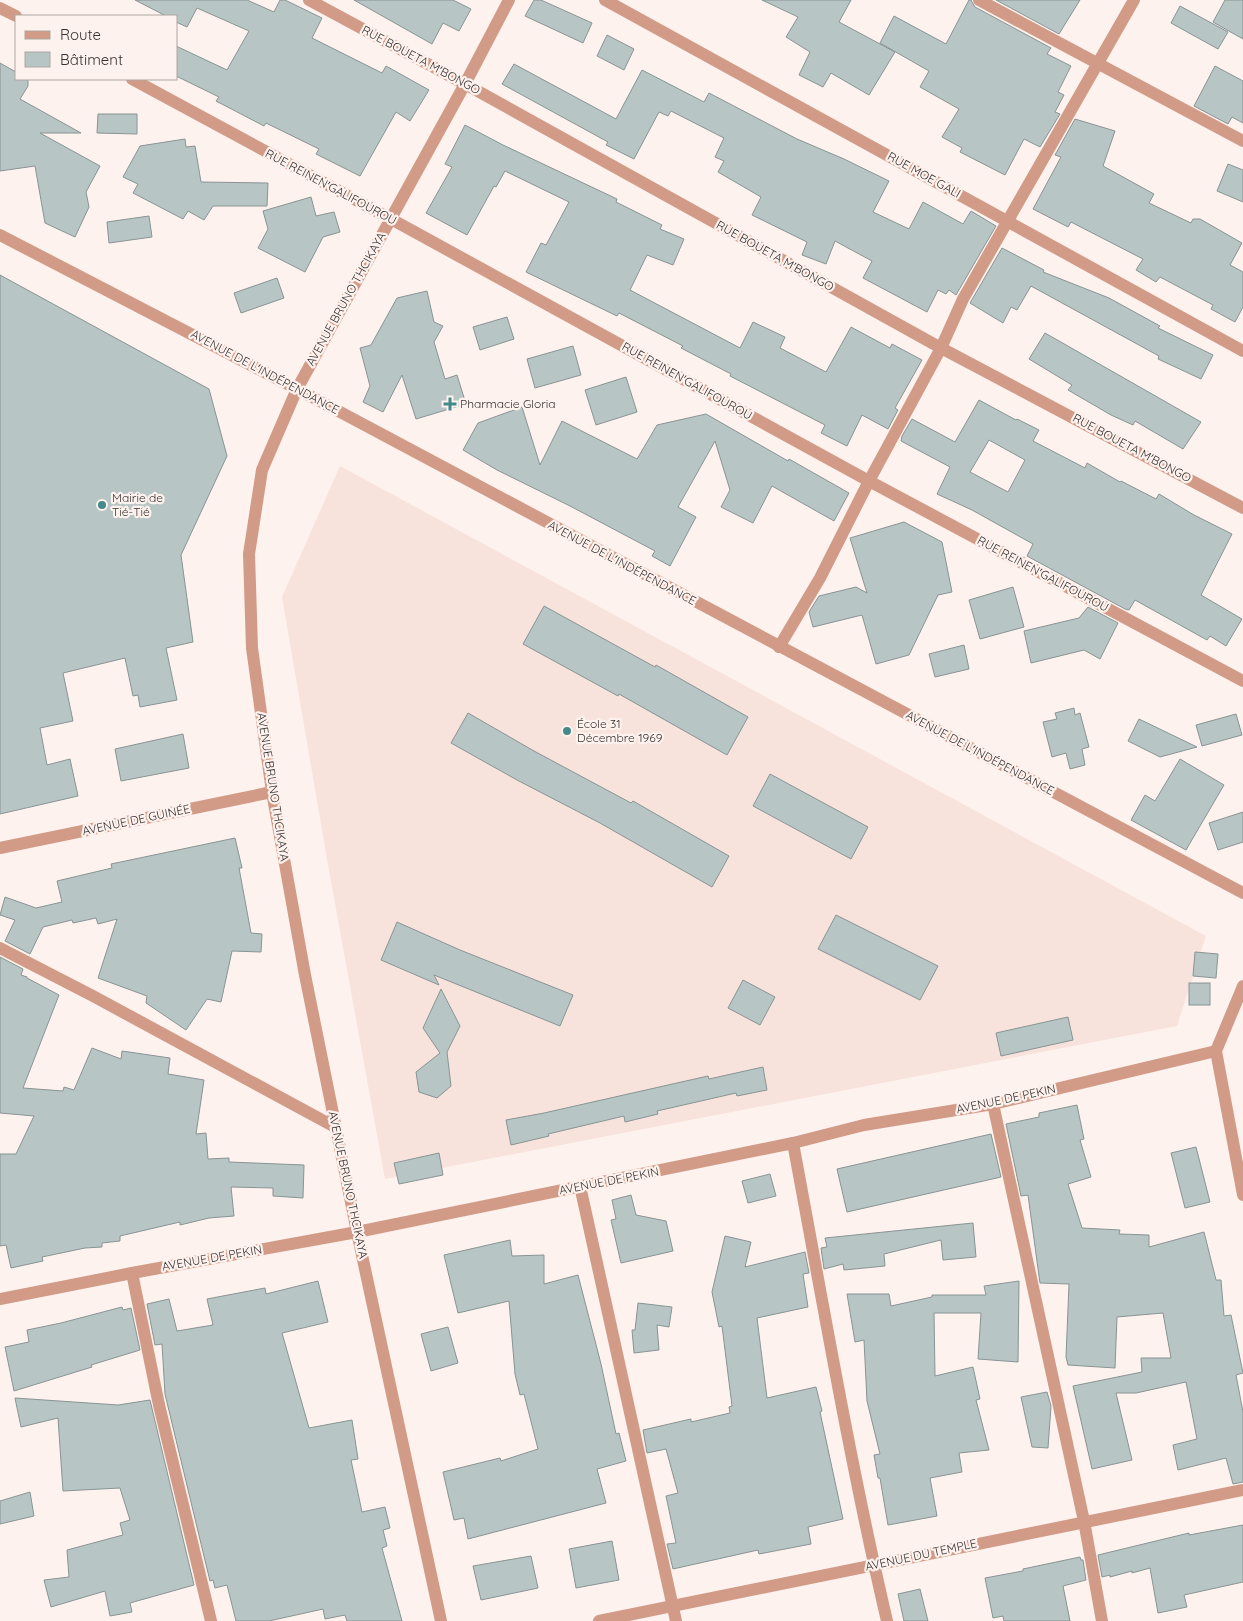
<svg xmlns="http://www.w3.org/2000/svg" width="1243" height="1621" font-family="Quicksand,sans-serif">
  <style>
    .built { fill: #f7e3dc }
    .building { fill: #b8c5c5; stroke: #889494; fill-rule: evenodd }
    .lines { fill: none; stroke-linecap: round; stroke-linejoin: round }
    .minor { stroke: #d19b88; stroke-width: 12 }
    .tertiary { stroke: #d19b88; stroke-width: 12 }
    .poi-dot { fill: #438b8a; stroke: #fef2ee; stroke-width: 2 }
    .labels { text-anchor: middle; stroke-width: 4.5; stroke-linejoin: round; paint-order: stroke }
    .street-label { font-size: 12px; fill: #363230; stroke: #fef2ee }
    .poi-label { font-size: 12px; fill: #363230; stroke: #fef2ee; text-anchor: start }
  </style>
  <rect width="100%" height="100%" fill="#fef2ee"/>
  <polygon class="built" points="340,466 1206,936 1177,1026 385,1179 328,865 282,597"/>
  <g class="building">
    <polygon points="135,0 247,0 274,12 280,0 285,0 322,18 312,38 382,73 386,66 429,90 410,121 396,112 360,176 316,154 319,149 266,123 264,126 216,101 219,97 176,76 176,46 227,70 249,31 197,8 187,27 176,22 176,16 166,16"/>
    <polygon points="354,0 453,0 471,9 459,31 443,23 432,44"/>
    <polygon points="534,0 541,0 592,23 583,43 525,16"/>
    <polygon points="762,0 851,0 839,22 895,52 869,95 831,73 823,87 799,75 810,52 786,37 798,17"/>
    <polygon points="969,0 971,0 975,7 1051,48 1047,54 1071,66 1058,92 1064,95 1055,112 1060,114 1040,147 1024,139 1005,175 960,152 962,148 942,137 959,109 920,87 929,71 880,43 894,16 946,44"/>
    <polygon points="996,0 1080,0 1059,34"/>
    <polygon points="1225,0 1243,0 1243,39 1213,22"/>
    <polygon points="1180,6 1228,32 1218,49 1171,23"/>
    <polygon points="607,35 634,49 624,70 597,56"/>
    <polygon points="0,63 16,72 16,79 28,79 28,86 20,99 81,133 40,133 100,166 86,192 89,207 75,237 45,223 35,166 0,171"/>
    <polygon points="514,64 616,119 642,70 704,102 709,93 797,139 844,159 889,181 873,212 909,229 923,202 963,224 971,211 996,226 956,295 949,290 946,294 938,290 927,312 863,278 872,261 835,241 826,264 802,255 807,242 752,215 761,197 718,172 724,161 715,157 724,138 671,111 668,116 659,112 634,159 606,145 608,142 502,84"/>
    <polygon points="1215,66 1243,81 1243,123 1232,117 1228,124 1194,106"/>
    <polygon points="98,114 137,114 137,134 97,133"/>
    <polygon points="1075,119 1115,131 1103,166 1154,194 1149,203 1191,223 1193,219 1200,219 1242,243 1230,265 1243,272 1243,307 1235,322 1211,309 1213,305 1160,277 1156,282 1136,270 1143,259 1071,222 1068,227 1033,209 1061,157 1055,155"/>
    <polygon points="465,125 503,145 617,199 616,202 662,225 660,229 684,239 673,265 647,255 630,290 740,348 753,322 785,337 780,348 826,372 851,327 890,348 892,344 922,360 895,408 898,410 888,429 862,415 847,446 821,433 825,425 730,376 731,374 681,348 683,346 619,313 617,316 526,272 541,243 546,245 569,202 505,171 496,187 494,186 467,235 426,213 452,167 445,164"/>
    <polygon points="185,139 186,147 195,146 201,182 268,183 267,206 213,206 204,220 188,211 183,219 133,193 138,184 123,177 140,146"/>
    <polygon points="1228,164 1243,170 1243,202 1217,191"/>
    <polygon points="311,197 316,216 334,212 340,232 323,237 305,272 258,248 268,229 263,211"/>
    <polygon points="149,216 152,237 109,243 107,222"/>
    <polygon points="1002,248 1044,270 1043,272 1109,298 1160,326 1158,328 1213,355 1201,379 1158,359 1159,356 1031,286 1017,310 1011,307 1003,323 970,303"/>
    <polygon points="0,275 209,389 227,456 181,555 193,642 166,648 177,700 140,707 138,695 133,696 125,658 63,673 73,721 40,728 47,765 70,759 78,796 0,814"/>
    <polygon points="277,278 284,298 241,313 234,293"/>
    <polygon points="427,291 434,322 443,326 434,342 445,379 457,375 466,404 416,419 402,375 383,412 363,402 370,386 360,348 371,345 397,298"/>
    <polygon points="507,317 514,339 480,350 473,327"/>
    <polygon points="1045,333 1201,422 1183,449 1135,421 1133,425 1111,415 1068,390 1072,385 1029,359"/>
    <polygon points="573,346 581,375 535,388 527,359"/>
    <polygon points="626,377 637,412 596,425 585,390"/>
    <path d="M979,400L1016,420L1017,419L1039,430L1033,441L1085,468L1087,463L1120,482L1121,481L1156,499L1159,494L1194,515L1232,534L1201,595L1242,619L1226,646L1210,636L1207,640L1135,600L1129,610L1125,609L1027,556L1033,544L972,510L937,494L950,467L901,441L902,436L912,419L955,442ZM989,440L1025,460L1008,492L970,472Z"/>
    <polygon points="522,407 540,465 562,421 637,459 657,425 706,414 788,461 789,459 849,493 834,521 772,486 753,523 721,507 730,490 715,441 678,507 696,517 670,566 652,556 655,551 570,506 497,470 463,450 478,423"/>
    <polygon points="904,522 942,542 952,592 938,595 909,655 876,664 862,615 813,627 809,612 819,596 856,587 867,593 850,538"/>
    <polygon points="1013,587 1024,627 980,639 969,600"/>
    <polygon points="544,606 655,667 656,665 748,717 727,755 619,694 618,696 523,644"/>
    <polygon points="1088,607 1118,623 1100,659 1084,650 1031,663 1024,631 1079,618"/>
    <polygon points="964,645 969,669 935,677 929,654"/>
    <polygon points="1074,708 1075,715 1080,713 1089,747 1082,749 1085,765 1070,769 1066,753 1052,757 1043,722 1057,719 1055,713"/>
    <polygon points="468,713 534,751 631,803 633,801 729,856 712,887 600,823 517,780 451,743"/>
    <polygon points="1236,714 1242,735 1202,746 1196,725"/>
    <polygon points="1139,719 1197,747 1160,757 1128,741"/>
    <polygon points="183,734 189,768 121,781 115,749"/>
    <polygon points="1180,759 1224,785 1186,850 1131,820 1145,795 1155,801"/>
    <polygon points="770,774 868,827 851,859 753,806"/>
    <polygon points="1243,812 1243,842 1218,850 1209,823"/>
    <polygon points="235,838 242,868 239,868 251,933 262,934 261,952 232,951 221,1002 207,999 186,1030 146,1003 147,996 98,978 117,919 98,924 96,918 73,923 72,920 43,927 30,954 5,941 15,920 0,915 5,897 36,908 62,902 57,881 112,868 111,864"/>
    <polygon points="836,915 938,966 920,1000 818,949"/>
    <polygon points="397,922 460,950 573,995 560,1026 434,975 439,985 381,960"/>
    <polygon points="1195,952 1218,954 1216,978 1193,976"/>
    <polygon points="0,957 23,969 21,975 27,977 27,978 59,995 23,1088 63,1091 64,1087 74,1090 92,1048 121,1059 122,1051 170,1058 168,1074 204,1080 196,1134 206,1133 208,1159 229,1158 229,1162 304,1165 303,1198 273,1196 273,1188 231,1187 234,1216 209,1218 180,1225 180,1222 120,1236 120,1241 102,1243 102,1247 85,1248 42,1257 43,1261 11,1268 6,1245 0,1246 0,1154 16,1154 34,1116 0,1113"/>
    <polygon points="743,980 775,997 760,1025 728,1008"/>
    <rect x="1189" y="983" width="21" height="22"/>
    <polygon points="441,989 460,1026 447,1052 451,1086 437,1098 419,1092 416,1072 440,1053 423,1028"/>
    <polygon points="1068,1017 1073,1040 1001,1056 996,1033"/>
    <polygon points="763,1067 767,1090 737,1096 736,1093 657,1111 658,1114 625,1122 624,1116 548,1134 549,1136 511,1145 506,1120 544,1113 708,1076 709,1079"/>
    <polygon points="1077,1105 1084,1139 1080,1140 1091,1177 1068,1184 1082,1228 1120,1230 1119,1234 1149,1235 1149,1247 1204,1232 1216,1280 1221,1280 1224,1316 1231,1315 1243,1373 1236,1375 1243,1412 1243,1482 1233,1484 1226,1458 1178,1470 1173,1445 1197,1439 1186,1382 1136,1393 1116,1393 1132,1460 1092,1469 1073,1386 1142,1372 1141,1358 1171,1358 1163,1313 1117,1317 1115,1368 1068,1365 1066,1357 1069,1284 1040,1283 1028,1195 1021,1196 1006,1124 1039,1117 1039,1113"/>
    <polygon points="991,1134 1001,1177 847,1212 837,1169"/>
    <polygon points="1196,1147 1210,1202 1185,1208 1171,1153"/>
    <polygon points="439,1153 443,1175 399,1184 394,1163"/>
    <polygon points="770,1174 776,1196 748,1203 742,1181"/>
    <polygon points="631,1195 636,1215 666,1221 673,1251 621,1263 611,1220 616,1219 612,1200"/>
    <polygon points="973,1223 976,1257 943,1260 941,1240 884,1254 885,1266 844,1270 843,1264 824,1269 821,1248 827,1247 825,1238"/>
    <polygon points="725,1236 751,1242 745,1267 805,1252 809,1273 803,1274 808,1307 757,1318 767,1398 816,1387 822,1411 820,1412 843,1519 808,1527 811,1544 759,1554 758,1550 673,1569 667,1544 676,1543 666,1496 678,1493 666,1449 647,1453 643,1430 691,1419 691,1422 730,1413 729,1407 732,1406 722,1326 719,1327 712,1292"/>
    <polygon points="510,1240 512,1256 544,1255 544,1284 578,1275 601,1364 616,1434 619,1433 626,1461 597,1469 606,1503 468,1539 464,1518 454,1520 443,1472 500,1458 501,1461 538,1449 524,1394 520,1395 515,1374 509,1301 458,1313 444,1255"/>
    <polygon points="318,1281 328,1322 282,1333 309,1428 352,1420 358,1459 351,1460 362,1512 385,1507 390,1528 383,1530 387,1546 382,1548 402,1621 347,1621 345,1615 325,1619 323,1609 269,1621 236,1621 227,1585 215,1588 213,1580 210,1581 165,1394 162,1344 155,1345 147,1304 169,1299 177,1331 213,1325 207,1299 265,1288 266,1294"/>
    <polygon points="1019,1281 1018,1362 978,1359 981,1313 934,1313 935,1376 973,1367 980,1399 976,1400 989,1450 959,1453 962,1472 930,1478 937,1516 888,1525 880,1478 878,1478 874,1455 880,1454 867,1401 864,1340 855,1342 847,1294 889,1294 891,1306 932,1297 932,1295 986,1295 984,1286"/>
    <polygon points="638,1303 672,1307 669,1327 657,1325 659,1350 634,1353 632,1330 635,1330"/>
    <polygon points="122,1307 123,1310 131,1308 140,1350 91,1365 92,1367 14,1391 5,1347 29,1342 27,1330 61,1323"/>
    <polygon points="448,1327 458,1363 431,1371 421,1334"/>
    <polygon points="1047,1392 1051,1406 1048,1448 1032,1447 1021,1397"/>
    <polygon points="15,1398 118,1405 150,1400 194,1585 130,1603 132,1612 110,1616 105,1591 51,1607 44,1580 69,1577 67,1550 123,1535 120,1523 130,1520 120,1488 63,1491 58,1418 21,1427"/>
    <polygon points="30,1492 34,1516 0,1524 0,1501"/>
    <polygon points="1243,1525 1243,1582 1184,1595 1187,1607 1158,1613 1150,1568 1132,1573 1132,1571 1110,1577 1110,1575 1102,1577 1098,1555 1189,1533 1189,1535"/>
    <polygon points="612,1541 619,1580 576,1588 569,1549"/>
    <polygon points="531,1556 538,1588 481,1600 473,1566"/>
    <polygon points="1080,1557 1081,1560 1083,1560 1086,1580 1063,1586 1070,1621 1004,1621 1003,1616 993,1618 985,1578 1023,1571 1023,1569"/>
    <polygon points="920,1589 928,1621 904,1621 898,1594"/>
  </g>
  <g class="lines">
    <g class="minor">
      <polyline points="309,0 465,84 941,348 1243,508"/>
      <polyline points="605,0 1243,351"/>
      <polyline points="979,0 1243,141"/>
      <polyline points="0,8 16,16"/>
      <polyline points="132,79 391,219 869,481 1243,681"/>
      <polyline points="779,647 820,578 869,481 941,348 963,299 1134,0"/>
      <polyline points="0,848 272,792"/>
      <polyline points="0,948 93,996 335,1127"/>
      <polyline points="1243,986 1216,1051 1243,1195"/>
      <polyline points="993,1104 1084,1521 1102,1621"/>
      <path d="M793,1143C823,1303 850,1463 887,1621"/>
      <polyline points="580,1186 676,1621"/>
      <polyline points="132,1273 159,1405 211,1621"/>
      <polyline points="0,1299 132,1273 357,1232 793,1143 864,1125 993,1104 1216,1051"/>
      <polyline points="441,1621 357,1232 305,975 272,792 252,648 249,554 262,470 297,389 465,84 509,0"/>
      <polyline points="599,1621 1243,1490"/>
    </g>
    <polyline class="tertiary" points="0,235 297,389 1243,893"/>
  </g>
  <g class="poi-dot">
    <path d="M447.5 396.5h5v5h5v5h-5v5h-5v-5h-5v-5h5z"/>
    <circle cx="102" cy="505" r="5"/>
    <circle cx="567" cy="731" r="5"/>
  </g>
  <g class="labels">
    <g class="street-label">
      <text transform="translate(421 60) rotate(28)" y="4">RUE BOUETA M'BONGO</text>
      <text transform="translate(924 175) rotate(29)" y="4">RUE MOE GALI</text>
      <text transform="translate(331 187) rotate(28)" y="4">RUE REINEN'GALIFOUROU</text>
      <text transform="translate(775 256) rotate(29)" y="4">RUE BOUETA M'BONGO</text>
      <text transform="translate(346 299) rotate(-61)" y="4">AVENUE BRUNO THCIKAYA</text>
      <text transform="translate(265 372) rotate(28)" y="4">AVENUE DE L'INDÉPENDANCE</text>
      <text transform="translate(687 381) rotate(29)" y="4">RUE REINEN'GALIFOUROU</text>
      <text transform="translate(1132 448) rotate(28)" y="4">RUE BOUETA M'BONGO</text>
      <text transform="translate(622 563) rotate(28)" y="4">AVENUE DE L'INDÉPENDANCE</text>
      <text transform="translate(1043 574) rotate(28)" y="4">RUE REINEN'GALIFOUROU</text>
      <text transform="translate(980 753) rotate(28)" y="4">AVENUE DE L'INDÉPENDANCE</text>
      <text transform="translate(273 787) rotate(81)" y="4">AVENUE BRUNO THCIKAYA</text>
      <text transform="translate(136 820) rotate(-12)" y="4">AVENUE DE GUINÉE</text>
      <text transform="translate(1006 1099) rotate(-12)" y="4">AVENUE DE PEKIN</text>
      <text transform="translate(609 1181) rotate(-11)" y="4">AVENUE DE PEKIN</text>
      <text transform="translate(348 1185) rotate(78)" y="4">AVENUE BRUNO THCIKAYA</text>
      <text transform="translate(212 1258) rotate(-10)" y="4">AVENUE DE PEKIN</text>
      <text transform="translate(921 1555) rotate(-12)" y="4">AVENUE DU TEMPLE</text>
    </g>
    <g class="poi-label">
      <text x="460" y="408">Pharmacie Gloria</text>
      <text x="112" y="502">Mairie de<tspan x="112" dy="14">Tié-Tié</tspan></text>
      <text x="577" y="728">École 31<tspan x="577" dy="14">Décembre 1969</tspan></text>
    </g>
  </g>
  <rect x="15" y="15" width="162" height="65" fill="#fef2ee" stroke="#aea5a2"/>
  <rect x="25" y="31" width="25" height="8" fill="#d19b88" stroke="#aea5a2"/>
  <text x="60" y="40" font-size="15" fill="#363230">Route</text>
  <rect x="25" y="52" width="25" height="15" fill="#b8c5c5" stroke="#aea5a2"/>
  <text x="60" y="65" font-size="15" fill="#363230">Bâtiment</text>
</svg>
